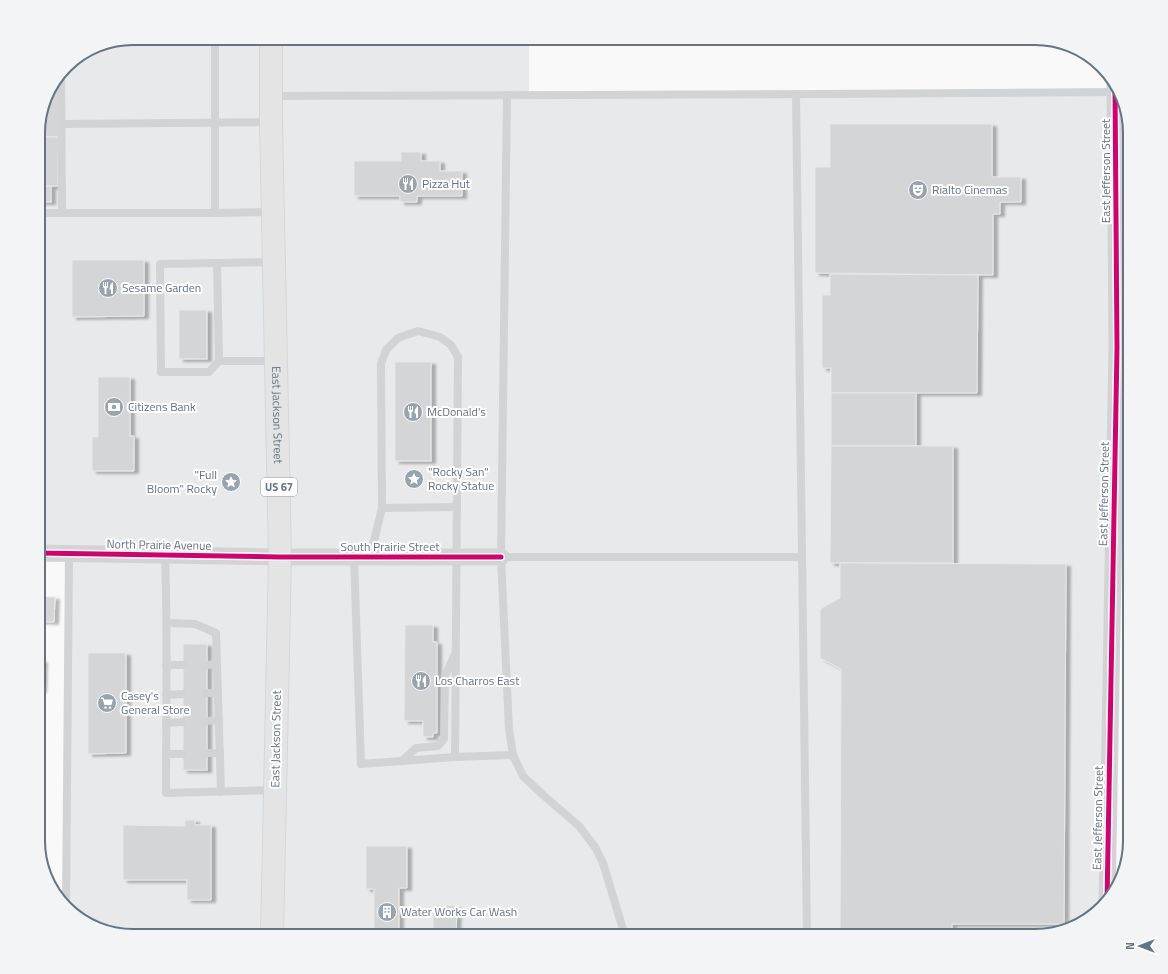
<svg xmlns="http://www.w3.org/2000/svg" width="1168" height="974" font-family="'Titillium Web',sans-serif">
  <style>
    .built { fill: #e8e9ea }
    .building { fill: #d4d5d6; stroke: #e8e8e8; filter: url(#shadow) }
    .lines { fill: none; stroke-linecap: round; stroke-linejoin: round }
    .trunk-casing { stroke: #d5d7d7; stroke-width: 24 }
    .service { stroke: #d2d3d4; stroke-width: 8 }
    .minor { stroke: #d2d3d4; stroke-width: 17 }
    .trunk { stroke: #e4e4e5; stroke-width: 22 }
    .cycleway-casing { stroke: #fff; stroke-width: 8 }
    .cycleway { stroke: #d6006c; stroke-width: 5 }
    .labels { text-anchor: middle; stroke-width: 4; stroke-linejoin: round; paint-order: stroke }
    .shield { fill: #fff; stroke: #929eaa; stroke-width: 1 }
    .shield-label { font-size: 11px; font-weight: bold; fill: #637485 }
    .street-label { font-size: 12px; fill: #637485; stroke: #fff }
    .poi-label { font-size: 12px; fill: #637485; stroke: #fff; text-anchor: start }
    .rim { fill: none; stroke: #637485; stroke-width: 2 }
  </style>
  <defs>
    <filter id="shadow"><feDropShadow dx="4.5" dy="2.5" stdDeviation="1" flood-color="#0004"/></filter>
  </defs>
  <rect width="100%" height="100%" fill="#f9f9f9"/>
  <polygon class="built" points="133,38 529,38 529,94 1115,92 1105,904 1071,929 1035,936 133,936 97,929 70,912 66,906 69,554 38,553 38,127 48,91 70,62 97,45"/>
  <g class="building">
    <polygon points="58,78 58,137 38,137 38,127 48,91"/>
    <polygon points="830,124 992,124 992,177 1021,177 1021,202 1000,202 1000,214 993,214 993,275 815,273 815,167 830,167"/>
    <rect x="38" y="137" width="20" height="49"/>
    <polygon points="401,152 421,152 421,161 440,161 440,171 462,171 462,196 417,196 417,202 400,202 400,196 354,196 354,161 401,161"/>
    <rect x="38" y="186" width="13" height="16"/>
    <polygon points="72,260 144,260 144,316 72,317"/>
    <polygon points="830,274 978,275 977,393 831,393 831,368 822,368 822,295 830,295"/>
    <rect x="179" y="310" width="28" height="49"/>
    <rect x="395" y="362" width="36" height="99"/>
    <polygon points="98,377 130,377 130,436 134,436 134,471 92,471 92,437 98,437"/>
    <rect x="831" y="393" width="85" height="53"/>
    <polygon points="831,446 953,446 953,563 830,563"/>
    <polygon points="840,563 1066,564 1064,924 952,924 952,936 840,936 841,669 820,658 820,609 840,598"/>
    <polygon points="38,597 55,597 54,622 38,621"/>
    <polygon points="405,625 433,625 433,642 437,642 437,733 433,733 433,737 423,737 423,721 404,721"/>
    <rect x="183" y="644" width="24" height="126"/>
    <polygon points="88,653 126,653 126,753 88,754"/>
    <polygon points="38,660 43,660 42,690 38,690"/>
    <polygon points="185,820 195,820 195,825 211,825 211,900 187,900 187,880 123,880 123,825 185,826"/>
    <polygon points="366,846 407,846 407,888 399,888 399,936 374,936 374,889 366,889"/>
    <polygon points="433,905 457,906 456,936 433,936"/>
  </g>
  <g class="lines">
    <g class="trunk-casing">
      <g id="trunk">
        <path id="s1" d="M271,38V122L280,557L272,936"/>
      </g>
    </g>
    <g class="service">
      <polyline points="61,74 62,213 215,213 215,38"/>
      <polyline points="796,94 807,936"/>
      <polyline points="507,95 501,557 509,729 513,755 523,776 543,795 579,826 595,847 603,863 625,936"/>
      <polyline points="271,96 821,94 1115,92"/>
      <polyline points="62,124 270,122"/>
      <polyline points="38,213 62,213"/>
      <polyline points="215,213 272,212"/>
      <polyline points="273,262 217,263 219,361 275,361"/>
      <polyline points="217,263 160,264 161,372 209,372 219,361"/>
      <polyline points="382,508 457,507"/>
      <path d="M165,555C168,635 166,714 166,793L275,790"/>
      <polyline points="354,557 361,764 455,757 458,357 451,345 440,337 418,331 398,338 386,350 381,364 382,508 370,557"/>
      <polyline points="501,557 802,557"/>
      <polyline points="168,623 195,624 216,633 221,792"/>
      <polyline points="166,665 183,665"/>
      <polyline points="207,665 217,664"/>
      <polyline points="207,693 218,693"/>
      <polyline points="166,695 183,694"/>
      <polyline points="207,721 219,720"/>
      <polyline points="166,723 183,722"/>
      <polyline points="207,753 220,753"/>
      <polyline points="166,754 183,754"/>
      <polyline points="455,757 513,755"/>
      <polyline points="402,761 416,748 438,746 444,739 445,676 455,654"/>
      <polyline points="66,906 69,554"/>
    </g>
    <g class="minor">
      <polyline points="38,553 280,557 501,557"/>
      <polyline points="1107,903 1117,348 1115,86"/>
    </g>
    <use href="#trunk" class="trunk"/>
    <g class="cycleway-casing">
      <g id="cycleway">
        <polyline points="38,553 280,557 501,557"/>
        <polyline points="1107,903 1117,348 1115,86"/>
      </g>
    </g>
    <use href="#cycleway" class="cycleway"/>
  </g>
  <defs>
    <g id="restaurant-disc" transform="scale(1)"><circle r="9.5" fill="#98a3ae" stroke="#fff"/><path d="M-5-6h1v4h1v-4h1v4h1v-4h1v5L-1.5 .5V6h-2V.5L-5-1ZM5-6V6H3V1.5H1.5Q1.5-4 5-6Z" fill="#fff"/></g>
    <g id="theatre-disc" transform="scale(1)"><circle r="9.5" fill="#98a3ae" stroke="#fff"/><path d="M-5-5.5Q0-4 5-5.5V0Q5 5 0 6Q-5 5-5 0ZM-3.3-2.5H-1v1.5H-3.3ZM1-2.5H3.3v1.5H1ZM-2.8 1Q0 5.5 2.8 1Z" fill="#fff"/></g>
    <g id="bank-disc" transform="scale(1)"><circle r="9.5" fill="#98a3ae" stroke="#fff"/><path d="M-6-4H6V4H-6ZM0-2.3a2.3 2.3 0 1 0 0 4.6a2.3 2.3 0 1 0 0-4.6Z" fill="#fff"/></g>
    <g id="sight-disc" transform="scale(1)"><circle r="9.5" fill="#98a3ae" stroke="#fff"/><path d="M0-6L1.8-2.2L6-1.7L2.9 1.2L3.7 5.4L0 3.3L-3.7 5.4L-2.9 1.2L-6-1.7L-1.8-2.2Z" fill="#fff"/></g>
    <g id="supermarket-disc" transform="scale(1)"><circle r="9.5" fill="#98a3ae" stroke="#fff"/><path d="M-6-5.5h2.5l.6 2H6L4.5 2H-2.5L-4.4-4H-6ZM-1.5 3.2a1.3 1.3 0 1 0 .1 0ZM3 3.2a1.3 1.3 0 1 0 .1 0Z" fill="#fff"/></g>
    <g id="building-disc" transform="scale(1)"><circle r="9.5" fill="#98a3ae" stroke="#fff"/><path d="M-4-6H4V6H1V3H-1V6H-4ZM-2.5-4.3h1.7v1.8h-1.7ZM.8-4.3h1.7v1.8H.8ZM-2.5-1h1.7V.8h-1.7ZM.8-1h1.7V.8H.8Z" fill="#fff"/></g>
  </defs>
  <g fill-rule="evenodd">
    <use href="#restaurant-disc" x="408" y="184"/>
    <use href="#theatre-disc" x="918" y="190"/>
    <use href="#restaurant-disc" x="108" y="288"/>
    <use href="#bank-disc" x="114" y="407"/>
    <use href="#restaurant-disc" x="413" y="412"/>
    <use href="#sight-disc" x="414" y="479"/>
    <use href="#sight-disc" x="231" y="482"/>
    <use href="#restaurant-disc" x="421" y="681"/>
    <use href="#supermarket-disc" x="107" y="703"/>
    <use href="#building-disc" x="387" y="912"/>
  </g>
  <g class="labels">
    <rect class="shield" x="261" y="478" width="36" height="18" rx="3"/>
    <g class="shield-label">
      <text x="279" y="491">US 67</text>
    </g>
    <g class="street-label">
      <text transform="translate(1106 171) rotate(-90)" y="4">East Jefferson Street</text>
      <text dy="4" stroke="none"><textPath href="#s1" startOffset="377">East Jackson Street</textPath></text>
      <text transform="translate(1104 494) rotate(-89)" y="4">East Jefferson Street</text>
      <text transform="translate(159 545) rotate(1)" y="4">North Prairie Avenue</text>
      <text x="390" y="551">South Prairie Street</text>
      <text transform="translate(276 739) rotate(-89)" y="4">East Jackson Street</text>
      <text transform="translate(1098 818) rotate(-89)" y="4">East Jefferson Street</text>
    </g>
    <g class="poi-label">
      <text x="422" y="188">Pizza Hut</text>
      <text x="932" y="194">Rialto Cinemas</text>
      <text x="122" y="292">Sesame Garden</text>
      <text x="128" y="411">Citizens Bank</text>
      <text x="427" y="416">McDonald's</text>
      <text x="428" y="476">"Rocky San"<tspan x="428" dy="14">Rocky Statue</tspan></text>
      <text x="217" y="479" text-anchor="end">"Full<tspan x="217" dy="14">Bloom" Rocky</tspan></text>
      <text x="435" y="685">Los Charros East</text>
      <text x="121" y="700">Casey's<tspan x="121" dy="14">General Store</tspan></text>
      <text x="401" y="916">Water Works Car Wash</text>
    </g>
  </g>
  <path d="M0 0H1168V974H0ZM133 45H1035A88 88 0 0 1 1123 133V841A88 88 0 0 1 1035 929H133A88 88 0 0 1 45 841V133A88 88 0 0 1 133 45Z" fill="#f3f4f5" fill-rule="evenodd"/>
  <path class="rim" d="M133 45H1035A88 88 0 0 1 1123 133V841A88 88 0 0 1 1035 929H133A88 88 0 0 1 45 841V133A88 88 0 0 1 133 45Z"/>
  <g transform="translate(1140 946) rotate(270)" stroke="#ffffff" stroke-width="3" paint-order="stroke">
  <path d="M0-3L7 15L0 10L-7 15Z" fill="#637485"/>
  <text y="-6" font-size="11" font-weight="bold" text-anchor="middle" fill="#637485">N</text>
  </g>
</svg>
